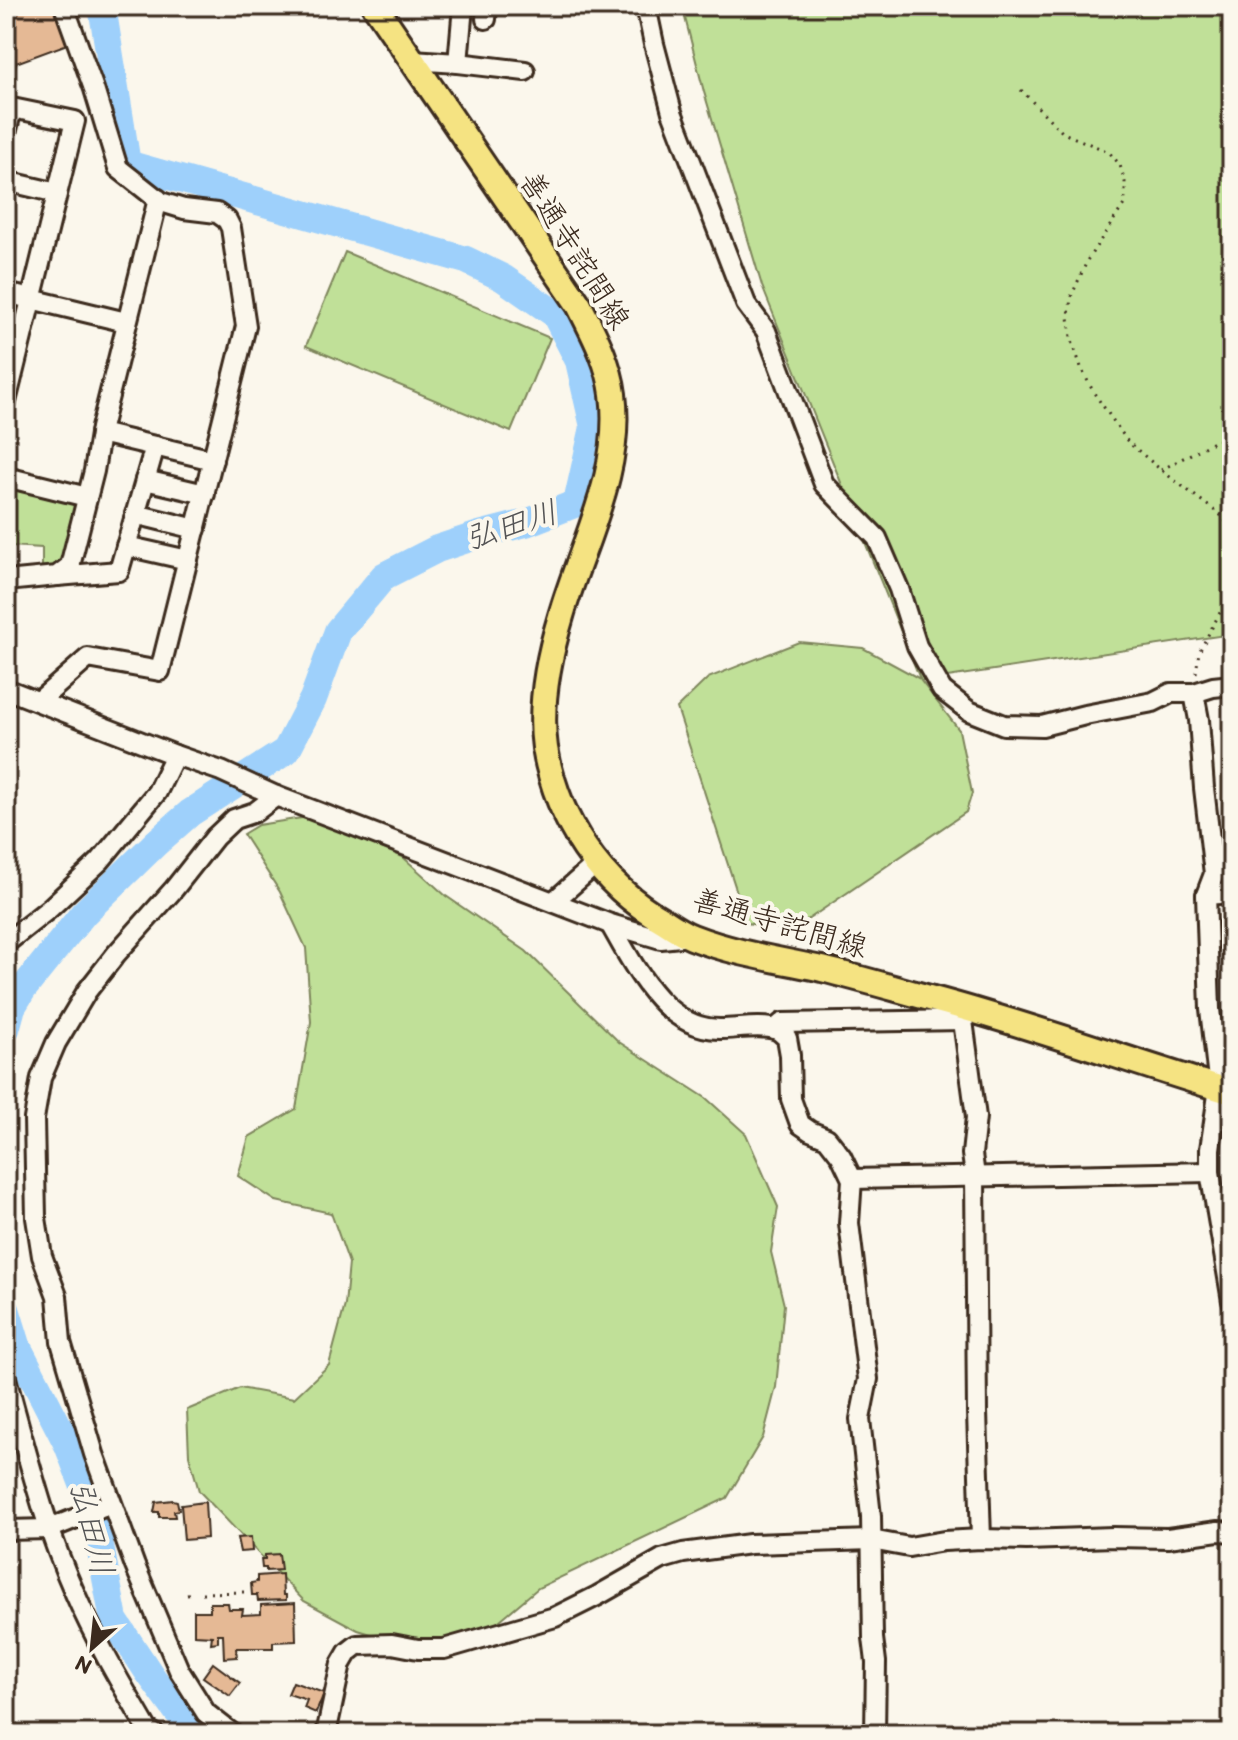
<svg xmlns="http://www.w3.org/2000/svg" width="1238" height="1740" font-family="Itim,'Klee One',sans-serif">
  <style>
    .green { fill: #c0e098; stroke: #7e855b; stroke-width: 2 }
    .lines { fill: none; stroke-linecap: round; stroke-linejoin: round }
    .river { stroke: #9ed0fb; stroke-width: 28 }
    .building { fill: #e5b995; stroke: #3b2a1e; stroke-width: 2 }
    .minor-casing { stroke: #3b2a1e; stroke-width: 24 }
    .major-casing { stroke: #3b2a1e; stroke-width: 30 }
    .path { stroke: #3b2a1e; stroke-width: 3; stroke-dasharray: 2 6; stroke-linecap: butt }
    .minor { stroke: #fbf7ec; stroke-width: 18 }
    .major { stroke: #f5e382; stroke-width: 24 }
    .labels { text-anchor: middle; stroke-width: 8; stroke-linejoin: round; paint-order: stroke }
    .street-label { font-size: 30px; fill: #3b2a1e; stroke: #fbf7ec }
    .water-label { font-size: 32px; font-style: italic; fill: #545455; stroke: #fbf7ec }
  </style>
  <rect width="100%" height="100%" fill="#fbf7ec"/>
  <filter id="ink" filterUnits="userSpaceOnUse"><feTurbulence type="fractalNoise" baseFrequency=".0125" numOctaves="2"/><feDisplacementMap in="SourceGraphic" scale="16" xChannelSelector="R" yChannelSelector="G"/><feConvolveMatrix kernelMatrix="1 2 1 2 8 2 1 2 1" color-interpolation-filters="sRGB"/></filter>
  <g filter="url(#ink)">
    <g class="green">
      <polygon points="682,6 1232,6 1232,634 921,681 959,730 972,793 966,812 791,931 747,923 677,708 708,678 799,642 863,648 920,679 762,286 704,92"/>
      <polygon points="345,252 550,338 511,432 306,346"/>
      <polygon points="6,484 72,500 78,508 65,565 42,571 42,548 10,546 6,547"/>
      <polygon points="308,817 403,857 446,896 526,951 619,1042 706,1098 746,1134 778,1207 771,1252 784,1305 776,1387 763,1437 727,1498 538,1588 493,1626 447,1647 411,1646 358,1630 304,1601 199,1491 189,1455 187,1410 240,1388 294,1398 329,1365 345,1305 349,1263 331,1213 276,1201 238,1176 249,1137 296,1109 311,1022 306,948 280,892 243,834 258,825"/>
    </g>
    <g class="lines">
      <g class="river">
        <polyline points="6,1029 12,1007 23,989 84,913 156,843 190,813 286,751 313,699 338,631 384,576 437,549 479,535 526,523 577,503 594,427 579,361 555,314 503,278 466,260 127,164 102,6"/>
        <polyline points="6,1309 18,1348 68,1445 93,1510 114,1620 149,1673 177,1711 199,1734"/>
      </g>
    </g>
    <g class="building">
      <polygon points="6,6 60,6 73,42 16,63 6,36"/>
      <polygon points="6,61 16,63 6,103"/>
      <polygon points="173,1500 177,1501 179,1510 174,1511 175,1517 159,1517 159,1512 154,1512 156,1502"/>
      <polygon points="205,1502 207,1538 184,1540 181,1505"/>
      <polygon points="251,1537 252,1551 240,1552 237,1538"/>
      <polygon points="279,1554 281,1570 266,1571 266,1568 262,1568 261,1559 265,1559 265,1555"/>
      <polygon points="282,1574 283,1595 286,1595 286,1600 258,1601 257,1595 252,1595 251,1583 257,1582 257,1576"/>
      <polygon points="210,1603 228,1603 229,1609 243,1609 242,1615 261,1614 261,1605 295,1603 296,1641 273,1642 273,1648 236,1648 237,1657 224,1658 223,1634 218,1634 218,1642 211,1643 212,1636 194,1635 194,1611 210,1611"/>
      <polygon points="213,1663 240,1683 230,1696 203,1677"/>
      <polygon points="293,1682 324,1693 316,1713 304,1708 307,1700 288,1694"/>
    </g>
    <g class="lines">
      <g class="minor-casing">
        <g id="minor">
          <polyline points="646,6 654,44 672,112 746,304 766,331 824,484 877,538 899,589 917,646 942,690 969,711 1004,725 1042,726 1085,715 1153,702 1171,693 1194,693 1213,687 1232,685"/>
          <polyline points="486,19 487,6"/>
          <polyline points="412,60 458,63 525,71"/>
          <polyline points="458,63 463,6"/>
          <polyline points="6,134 12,108 75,121 6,402"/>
          <polyline points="6,181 57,193"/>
          <polyline points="6,293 126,322"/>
          <polyline points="100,433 213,460"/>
          <polyline points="6,477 87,497"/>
          <polyline points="145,480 205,494"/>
          <polyline points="135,514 196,529"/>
          <polyline points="126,546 188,560"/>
          <polyline points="57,576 119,571 155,446"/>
          <polyline points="6,581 57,576 70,566 94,471 101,428 158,199"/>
          <polyline points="6,689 175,755 221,771 276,796 610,924 661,939 690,936"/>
          <polyline points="1194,693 1199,720 1204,788 1214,874 1206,895 1210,1009 1219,1088 1210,1149 1210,1172 1232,1301"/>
          <polyline points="39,701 88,658 160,671 246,326 231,228 227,220 217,213 184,209 161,202 118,168 94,89 64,6"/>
          <polyline points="1206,895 1232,893"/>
          <polyline points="554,901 596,864"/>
          <path d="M610,924C634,966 665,1031 722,1029C736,1029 765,1024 777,1030C781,1032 783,1035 787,1038L790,1055L791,1099L800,1124L810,1131L827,1138L841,1156L852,1179L849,1223L868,1379L860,1419L871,1516L873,1638L876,1662L875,1734"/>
          <polyline points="6,943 50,908 100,861 157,792 175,755"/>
          <polyline points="961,1006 976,1117 972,1154 975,1176 977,1412 981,1539"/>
          <polyline points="775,1029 782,1023 964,1020"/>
          <polyline points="852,1179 1210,1172"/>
          <path d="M6,1378C26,1449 43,1522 73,1589C94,1638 121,1684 148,1730L155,1734"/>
          <polyline points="6,1530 49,1529 111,1504"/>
          <polyline points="233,1734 206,1713 179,1670 135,1566 94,1454 61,1342 57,1296 42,1256 36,1218 34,1119 41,1078 56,1043 87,991 116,954 174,889 215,837 234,819 255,812 276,796"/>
          <polyline points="326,1734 341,1664 348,1652 357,1645 392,1644 418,1649 444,1649 555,1617 597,1596 662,1559 683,1553 750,1544 871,1540 909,1547 944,1541 981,1539 1027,1540 1113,1537 1168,1538 1218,1531 1232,1532"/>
        </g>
      </g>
      <g class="major-casing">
        <path id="major" d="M375,6L579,305C593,333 609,362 613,394C623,472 582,543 561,616C549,656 539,706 545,748C557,820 600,885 664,921C673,927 682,933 692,937C733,953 779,960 822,969C859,978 896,989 933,999C1034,1026 1132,1062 1232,1092"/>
      </g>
      <g class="path">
        <polyline points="1021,90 1063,133 1109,152 1120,165 1125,182 1125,203 1088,259 1071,297 1069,316 1071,338 1082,370 1094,393 1128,442 1161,470 1223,517 1232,529"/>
        <polyline points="1161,470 1213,442 1232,436"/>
        <polyline points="1196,673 1199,652 1232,590"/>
        <polyline points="202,1593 245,1592"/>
        <polyline points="187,1594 193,1593"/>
      </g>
      <use href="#minor" class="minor"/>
      <use href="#major" class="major"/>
    </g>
  </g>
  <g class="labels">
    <g class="street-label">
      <text transform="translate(575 250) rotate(58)" y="10">善通寺詫間線</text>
      <text transform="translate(780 923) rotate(16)" y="10">善通寺詫間線</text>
    </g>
    <g class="water-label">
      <text transform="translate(511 525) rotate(-18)" y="11">弘田川</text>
      <text transform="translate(92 1528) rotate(76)" y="11">弘田川</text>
    </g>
  </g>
  <rect width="1238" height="1740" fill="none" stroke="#fbf7ec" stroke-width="32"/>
  <rect x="16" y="16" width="1206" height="1708" fill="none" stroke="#3b2a1e" stroke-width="3" filter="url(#ink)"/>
  <g transform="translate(92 1648) rotate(207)" stroke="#fbf7ec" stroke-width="6" paint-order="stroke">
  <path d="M0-6L14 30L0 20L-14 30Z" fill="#3b2a1e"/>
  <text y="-12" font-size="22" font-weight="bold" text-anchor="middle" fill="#3b2a1e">N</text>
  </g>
</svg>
